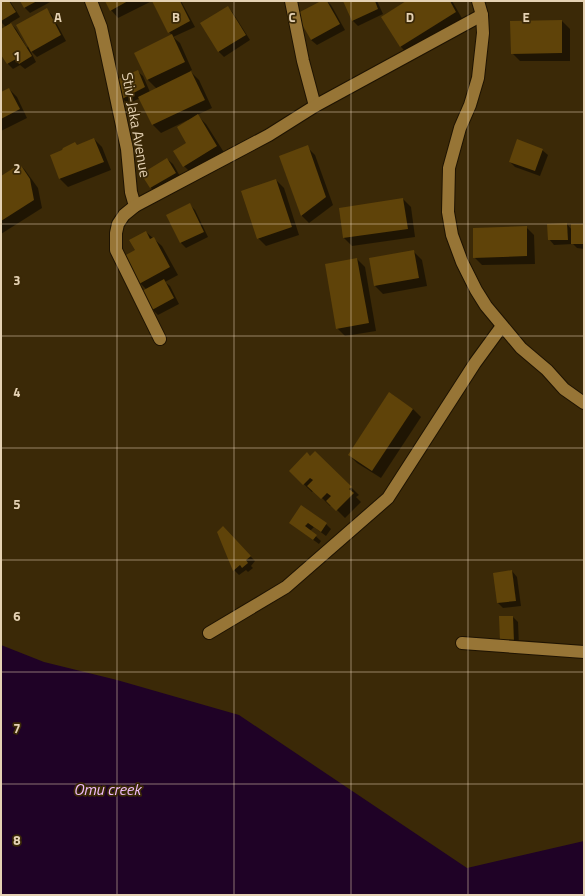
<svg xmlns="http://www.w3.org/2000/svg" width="585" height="896" font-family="'Titillium Web',sans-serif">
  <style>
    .water { fill: #1f0226 }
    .shadow { fill: #0007 }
    .building { fill: #5f4309 }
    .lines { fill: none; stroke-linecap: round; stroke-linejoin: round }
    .minor-casing { stroke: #1e1302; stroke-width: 14 }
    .minor { stroke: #977536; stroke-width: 12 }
    .grid { fill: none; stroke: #e5d2b4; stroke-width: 1; stroke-opacity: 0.55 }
    .labels { text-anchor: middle; stroke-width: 3.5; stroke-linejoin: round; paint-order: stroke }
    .street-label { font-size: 15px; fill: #e5d2b4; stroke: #3b2907 }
    .water-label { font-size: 16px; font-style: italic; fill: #f0bcfb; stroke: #3b2907 }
    .grid-label { font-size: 13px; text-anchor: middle; font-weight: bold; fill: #e5d2b4; stroke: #3b2907; stroke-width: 3.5; stroke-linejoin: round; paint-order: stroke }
  </style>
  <rect width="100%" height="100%" fill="#3b2907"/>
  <polygon class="water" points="1,645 44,662 117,680 239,715 467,868 584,841 584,895 1,895"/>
  <g class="shadow">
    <polygon points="1,1 10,1 20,17 10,23 16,29 27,48 47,10 52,15 66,41 37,57 30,50 36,62 25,69 20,65 13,69 8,64 1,53 1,30 6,27 1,22"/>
    <polygon points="21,1 52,1 30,13 25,8"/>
    <polygon points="106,1 152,1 118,18 111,10"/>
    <polygon points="153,1 181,1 195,27 173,37 180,43 192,70 190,71 199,80 212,108 197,115 206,124 225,154 192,174 184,166 175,151 188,143 188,120 161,133 153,125 140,98 128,104 123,99 119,79 137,71 143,76 150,92 157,89 148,80 135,54 172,35 169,32"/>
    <polygon points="323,1 327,1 331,5 345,30 317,45 311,40"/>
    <polygon points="344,1 377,1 383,14 358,26 353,21"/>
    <polygon points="408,1 452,1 463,20 408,54 400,46"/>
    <polygon points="228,7 233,13 250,40 224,57 219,52"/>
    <polygon points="562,21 570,29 570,61 520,61 512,53"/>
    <polygon points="9,89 17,97 27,118 1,131 1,93"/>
    <polygon points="94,139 102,147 111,170 68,187 60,179 51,155"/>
    <polygon points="307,147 315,155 333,205 309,223 301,215"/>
    <polygon points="542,150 548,155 540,176 515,167 510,162"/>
    <polygon points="167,159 173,164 181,178 156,193 151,188 143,174"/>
    <polygon points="20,165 25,170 38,188 42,208 1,234 1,177"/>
    <polygon points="276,180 284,188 299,235 266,246 258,238"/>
    <polygon points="403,199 411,207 415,237 352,246 344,238 340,209"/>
    <polygon points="189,204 195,210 208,237 186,248 181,243 168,215"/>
    <polygon points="567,224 572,230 584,225 584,249 577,248 573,244 554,245 549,239"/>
    <polygon points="526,227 534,235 535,264 482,265 474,257"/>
    <polygon points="146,232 162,246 178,275 165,282 170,286 179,304 158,315 153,310 143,292 147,290 140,283 136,250"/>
    <polygon points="414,252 422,260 427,286 383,294 375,286"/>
    <polygon points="357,259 365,267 376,331 345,336 337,328"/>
    <polygon points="389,394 413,409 421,417 381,478 357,463 349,455"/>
    <polygon points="315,452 359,495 356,497 361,502 345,518 332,505 330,506 314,490 312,492 290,471 310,457"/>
    <polygon points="302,507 326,524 331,529 326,536 314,527 310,531 321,541 319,544 290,523"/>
    <polygon points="223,528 255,561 251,566 253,568 248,572 246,570 239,575 234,570 218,532"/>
    <polygon points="512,571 517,577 521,606 503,608 498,603"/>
    <polygon points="513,617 518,622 519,646 506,647"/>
  </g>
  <g class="building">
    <polygon points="1,1 9,1 16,12 1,21"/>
    <polygon points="20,1 37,1 24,8"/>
    <polygon points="105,1 128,1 110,11"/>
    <polygon points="152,1 180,1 190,21 168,33"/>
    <polygon points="321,1 327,1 340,24 311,40 296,14"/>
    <polygon points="343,1 375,1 378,9 352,21"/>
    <polygon points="406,1 450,1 456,12 400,47 381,17"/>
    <polygon points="228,6 246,35 218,52 200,23"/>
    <polygon points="47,8 61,35 31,52 16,25"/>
    <polygon points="562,20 562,53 511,54 510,21"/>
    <polygon points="11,23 32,56 19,64 16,59 7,64 1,55 1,29"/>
    <polygon points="172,34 185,62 147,80 134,53"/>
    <polygon points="138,70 145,87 122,99 118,79"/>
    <polygon points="191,71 205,100 152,125 138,97"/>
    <polygon points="9,88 20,109 1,119 1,92"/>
    <polygon points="198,114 217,146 183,167 173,151 186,143 177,127"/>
    <polygon points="94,138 104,162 59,179 50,155 62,150 63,148 75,142 77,145"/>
    <polygon points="517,139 543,149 535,171 509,162"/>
    <polygon points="308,145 326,197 301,216 279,156"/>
    <polygon points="167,158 176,173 150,188 141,174"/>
    <polygon points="20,164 30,179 34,200 1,221 1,176"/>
    <polygon points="276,179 292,227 257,239 241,191"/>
    <polygon points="403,198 408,229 343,238 339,208"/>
    <polygon points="190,203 204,232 180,243 166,215"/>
    <polygon points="567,223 568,240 548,240 547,224"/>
    <rect x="571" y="224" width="13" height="20"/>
    <polygon points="527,226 527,256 473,258 473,228"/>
    <polygon points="146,231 150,239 154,237 170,267 139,284 124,256 135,250 129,240"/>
    <polygon points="414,250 419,278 374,286 369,258"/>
    <polygon points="357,258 369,323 336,329 325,264"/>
    <polygon points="164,279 174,298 152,310 142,291"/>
    <polygon points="389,392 413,409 372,471 348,455"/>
    <polygon points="315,451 352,487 349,489 354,493 336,511 326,501 331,496 327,493 321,499 307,486 313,480 310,478 303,485 289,471 307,452 310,456"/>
    <polygon points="301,505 327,523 321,532 308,523 305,526 317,535 313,540 289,523"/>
    <polygon points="223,526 251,556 246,560 248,563 242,568 240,565 233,571 217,532"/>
    <polygon points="512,570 516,601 497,603 493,573"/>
    <polygon points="499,616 513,616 514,642 500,642"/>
  </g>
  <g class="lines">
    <g class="minor-casing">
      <g id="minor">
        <polyline points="91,1 101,27 127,149 131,192 135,206 124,215 118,224 116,233 116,250 160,339"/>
        <polyline points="291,1 303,61 315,106"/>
        <polyline points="478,1 482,15 483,33 478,78 470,105 460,128 449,168 448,212 452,235 462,262 476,290 486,306 521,348 547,370 564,389 584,403"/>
        <polyline points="135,206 269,135 315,106 482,15"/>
        <polyline points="209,633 286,587 388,498 475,363 502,326"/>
        <polyline points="462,643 584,652"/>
      </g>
    </g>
    <use href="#minor" class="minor"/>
  </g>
  <path class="grid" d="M117,1V895M234,1V895M351,1V895M468,1V895M1,112H584M1,224H584M1,336H584M1,448H584M1,560H584M1,672H584M1,784H584"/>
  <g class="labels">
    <g class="street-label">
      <text transform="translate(136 125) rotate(80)" y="5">Stiv-Jaka Avenue</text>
    </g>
    <g class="water-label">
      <text x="107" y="795">Omu creek</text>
    </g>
  </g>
  <g class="grid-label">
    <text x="58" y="22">A</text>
    <text x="176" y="22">B</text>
    <text x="292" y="22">C</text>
    <text x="410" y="22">D</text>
    <text x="526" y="22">E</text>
    <text x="17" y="61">1</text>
    <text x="17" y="173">2</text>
    <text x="17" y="285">3</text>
    <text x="17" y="397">4</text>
    <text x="17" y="509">5</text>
    <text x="17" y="621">6</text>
    <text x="17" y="733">7</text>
    <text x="17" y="845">8</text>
  </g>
  <rect width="585" height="896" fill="none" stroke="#e5d2b4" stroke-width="4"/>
</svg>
